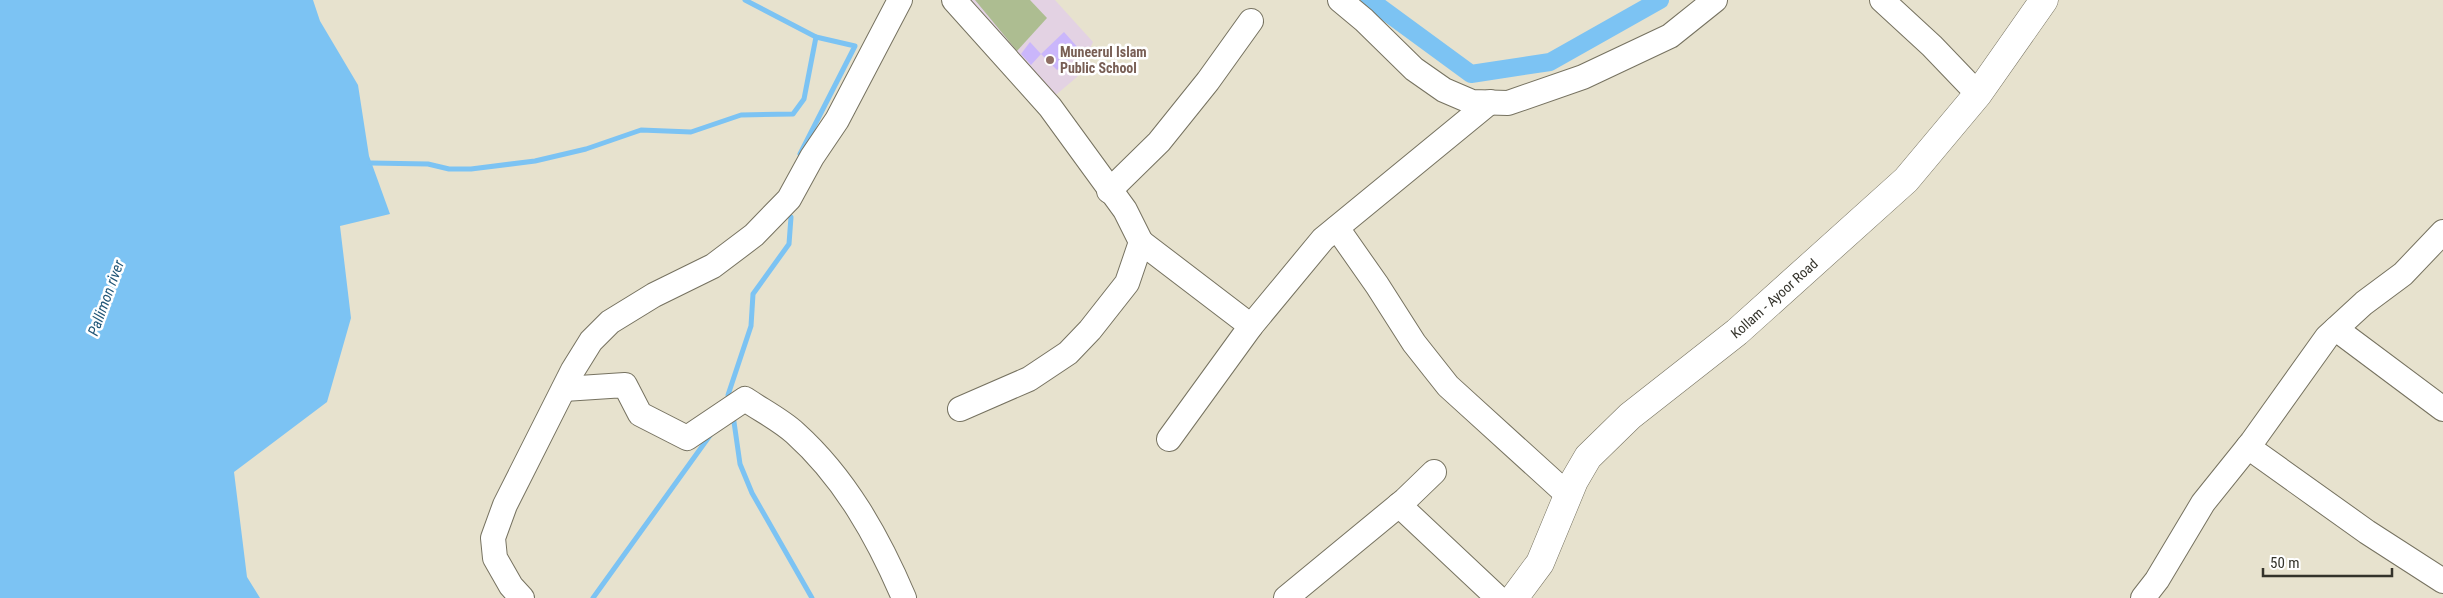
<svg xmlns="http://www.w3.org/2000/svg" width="2443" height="598" font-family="'Roboto Condensed',sans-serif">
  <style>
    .education { fill: #e3d2e3 }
    .green { fill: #adbd91 }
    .water { fill: #7cc3f3 }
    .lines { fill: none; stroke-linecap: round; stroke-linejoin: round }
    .stream { stroke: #7cc3f3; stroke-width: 5 }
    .canal { stroke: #7cc3f3; stroke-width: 18 }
    .building { fill: #cab6fb }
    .minor-casing { stroke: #767260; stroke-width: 26 }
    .major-casing { stroke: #767260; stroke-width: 29 }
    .minor { stroke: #fff; stroke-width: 24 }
    .major { stroke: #fff; stroke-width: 28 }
    .education-dot { fill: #8d6e63; stroke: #fff; stroke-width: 2 }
    .labels { text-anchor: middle; stroke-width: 5; stroke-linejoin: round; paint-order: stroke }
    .education-label { font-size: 14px; font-weight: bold; fill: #785e54; stroke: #fff; text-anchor: start }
    .street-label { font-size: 14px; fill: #34332b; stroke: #fff }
    .water-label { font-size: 15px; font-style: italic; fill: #215677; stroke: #fff }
  </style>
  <rect width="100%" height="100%" fill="#e7e2ce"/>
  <polygon class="education" points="962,0 1055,0 1093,42 1077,77 1051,99"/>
  <polygon class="green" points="975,0 1030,0 1047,18 1017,51"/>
  <polygon class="water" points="0,0 313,0 320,21 358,85 369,156 390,214 340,226 351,318 327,402 234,472 247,577 260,598 0,598"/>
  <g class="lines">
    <g class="stream">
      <polyline points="745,0 816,37 855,46 800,154"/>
      <polyline points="371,163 428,164 449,169 471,169 535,161 586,149 641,130 691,132 741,115 793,114 804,99 816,37"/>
      <polyline points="730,402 728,395 751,326 753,294 789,244 791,217"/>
      <polyline points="733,415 740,464 752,493 812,598"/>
      <polyline points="593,598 711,434"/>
    </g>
    <polyline class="canal" points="1370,0 1471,74 1550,62 1660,0"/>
  </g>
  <g class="building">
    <polygon points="1064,32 1080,50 1057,70 1041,54"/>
    <polygon points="1030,42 1041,54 1031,65 1021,54"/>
  </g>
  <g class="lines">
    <g class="minor-casing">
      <g id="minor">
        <polyline points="954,0 1050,107 1125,210 1141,242 1127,283 1090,330 1068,353 1029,379 960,409"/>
        <polyline points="1340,0 1364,20 1414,69 1444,90 1472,102 1508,103 1583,77 1670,36 1715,0"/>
        <polyline points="1882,0 1932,46 1978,94"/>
        <polyline points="1109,191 1159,142 1208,81 1251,21"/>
        <polyline points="1337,228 1377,285 1414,343 1448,386 1568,495"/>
        <polyline points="1141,242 1251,326"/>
        <polyline points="2336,329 2443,409"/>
        <path d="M564,389L625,385L640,414L687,438L745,399C761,410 781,420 795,433C845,478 878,537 904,598"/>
        <polyline points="1169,439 1251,326 1323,239 1490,102"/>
        <polyline points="2248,447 2367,532 2443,581"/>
        <polyline points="1399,505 1498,598"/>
        <polyline points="522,598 511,586 495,558 493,538 505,505 573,370 591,341 610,322 654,295 713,266 754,235 789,199 812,157 837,120 900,0"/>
        <polyline points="1286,598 1405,500 1434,472"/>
        <polyline points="2143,598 2157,580 2203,503 2252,442 2327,337 2364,303 2403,274 2443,232"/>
      </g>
    </g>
    <g class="major-casing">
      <g id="major">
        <path id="s1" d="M1514,598L1540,563L1574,481L1588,457L1630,416L1737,332L1906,180L1978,94L2044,0"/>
      </g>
    </g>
    <use href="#minor" class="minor"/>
    <use href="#major" class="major"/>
  </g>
  <circle class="education-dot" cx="1050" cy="60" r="5"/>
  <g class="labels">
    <g class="education-label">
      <text x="1060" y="57">Muneerul Islam<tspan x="1060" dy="16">Public School</tspan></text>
    </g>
    <g class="street-label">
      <text dy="5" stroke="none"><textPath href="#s1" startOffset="405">Kollam - Ayoor Road</textPath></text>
    </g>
    <g class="water-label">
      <text transform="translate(106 298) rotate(-70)" y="5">Pallimon river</text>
    </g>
  </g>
  <path d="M2263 568v8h129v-8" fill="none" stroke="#34332b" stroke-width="2.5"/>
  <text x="2270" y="568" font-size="15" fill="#34332b" stroke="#ffffff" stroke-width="4" paint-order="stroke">50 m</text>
</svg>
